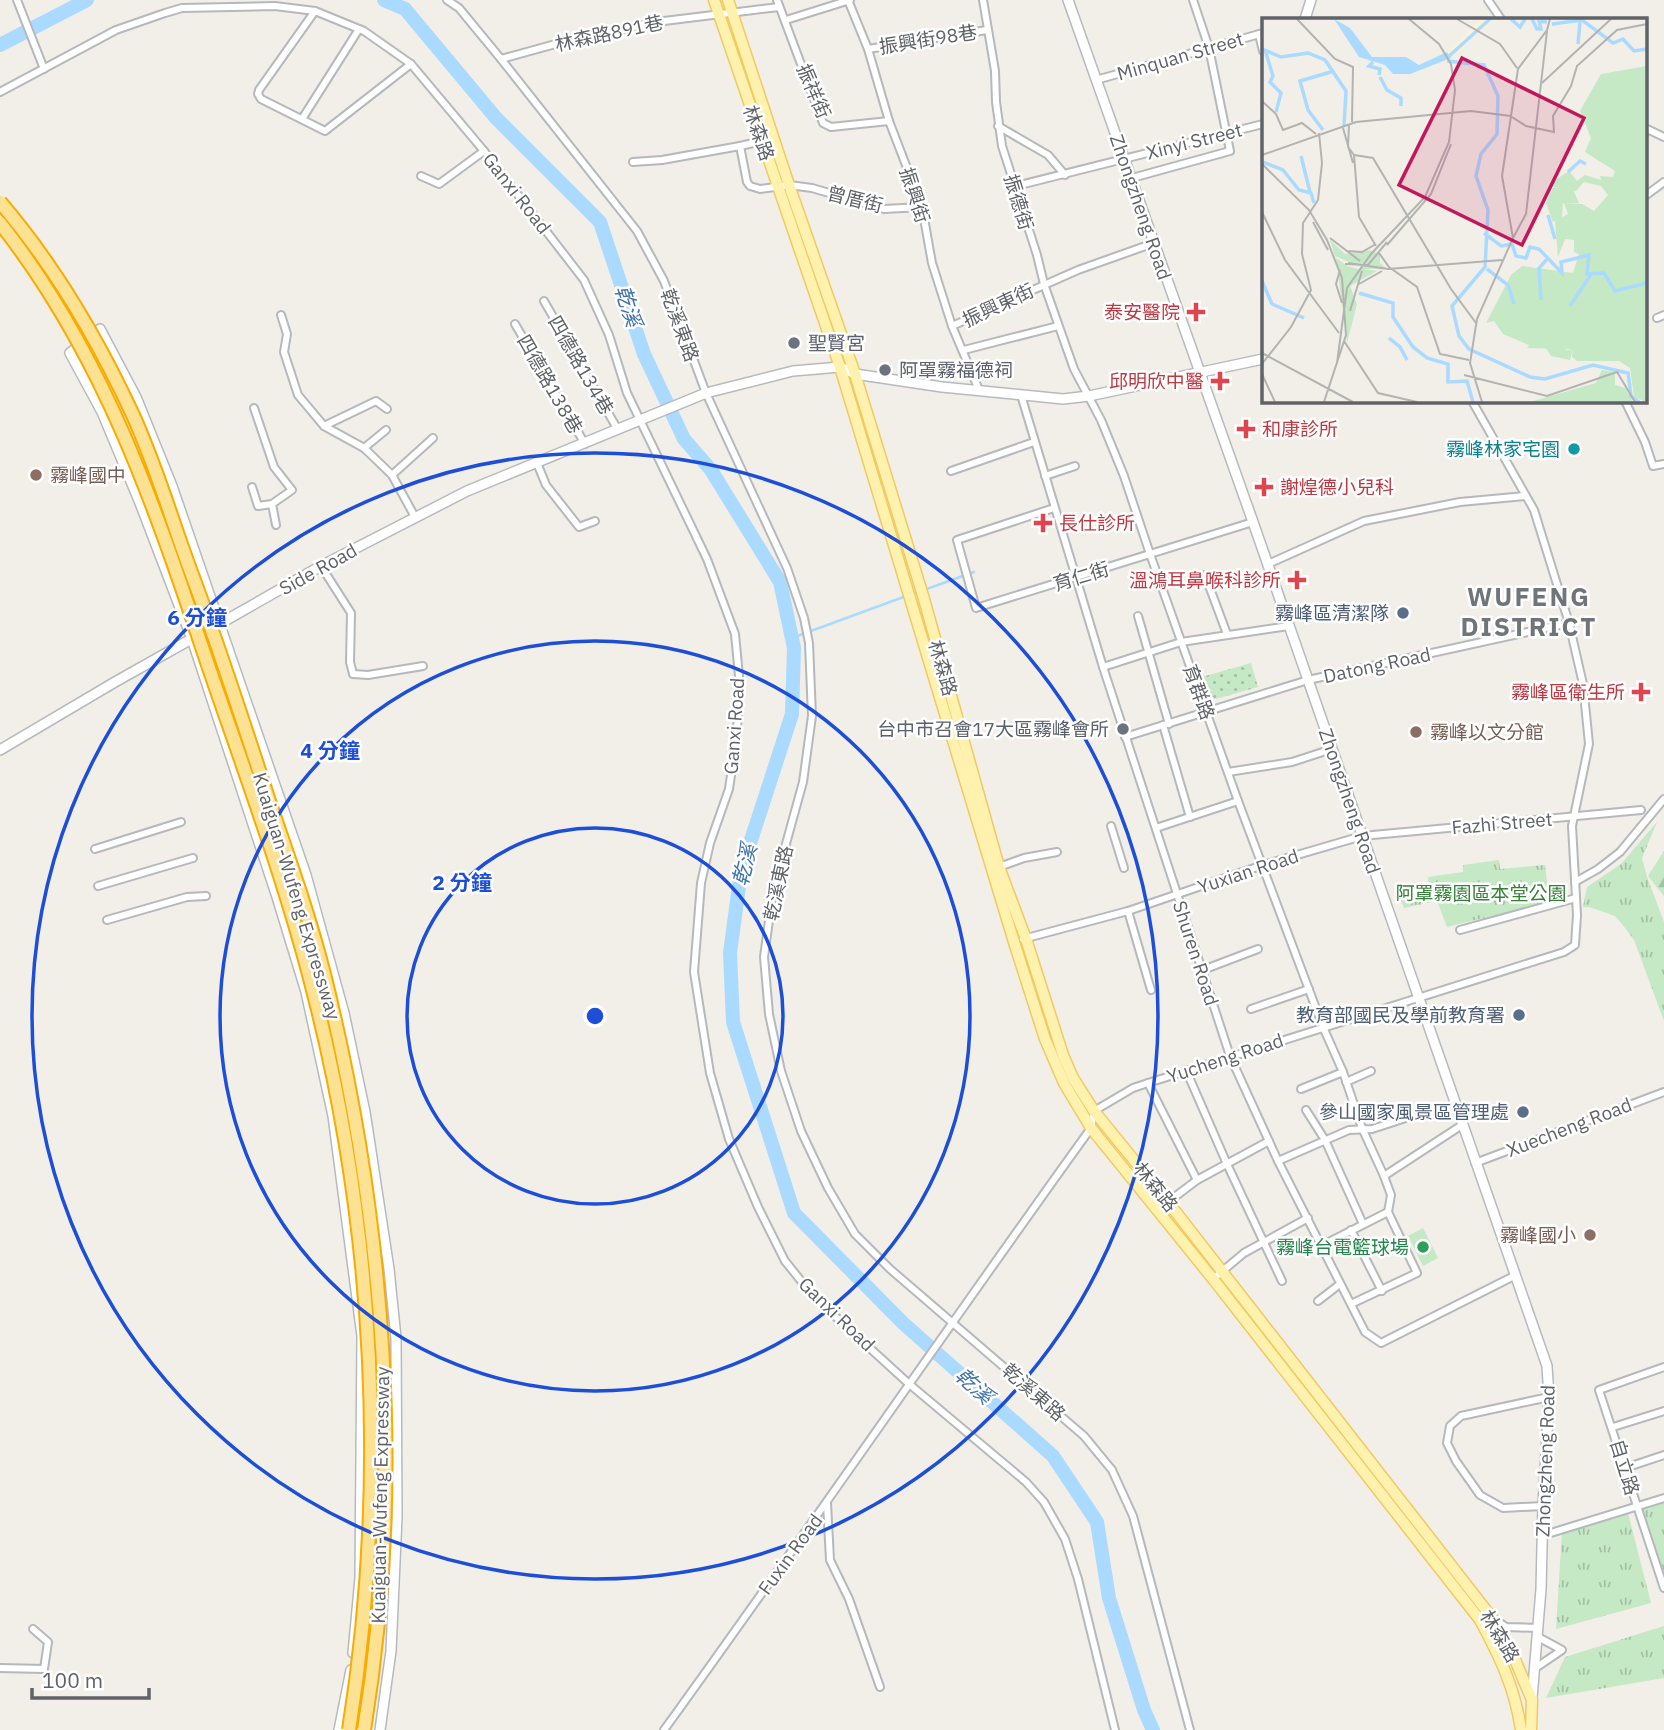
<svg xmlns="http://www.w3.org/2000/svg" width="1664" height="1730" font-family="'IBM Plex Sans','Noto Sans TC',sans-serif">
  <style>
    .grass { fill: url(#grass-dots) }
    .forest { fill: url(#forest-firs) }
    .park { fill: url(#park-tufts) }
    .pitch { fill: #c5e8c5 }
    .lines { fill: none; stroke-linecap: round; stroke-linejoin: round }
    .stream { stroke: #aadaff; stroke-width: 2.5 }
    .river { stroke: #aadaff; stroke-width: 14 }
    .street-casing { stroke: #b5b8bc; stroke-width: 10 }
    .secondary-casing { stroke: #b6babf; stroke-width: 12 }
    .primary-casing { stroke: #f2c960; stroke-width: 13 }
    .street { stroke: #fff; stroke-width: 6 }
    .secondary { stroke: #fff; stroke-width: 9 }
    .primary { stroke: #fff2af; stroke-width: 10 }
    .highway-bridge-casing { stroke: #f9ab00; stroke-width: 16; stroke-linecap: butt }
    .highway-bridge { stroke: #fde293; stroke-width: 12 }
    .ring { fill: none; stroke: #1d4ed8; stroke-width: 3.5 }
    .health-dot { fill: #e0444e; stroke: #fff; stroke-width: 2.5 }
    .worship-dot { fill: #6b7280; stroke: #fff; stroke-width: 2.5 }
    .culture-dot { fill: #0f9aa8; stroke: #fff; stroke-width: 2.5 }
    .education-dot { fill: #8d6e63; stroke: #fff; stroke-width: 2.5 }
    .service-dot { fill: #5c6f8a; stroke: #fff; stroke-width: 2.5 }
    .leisure-dot { fill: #2e9e5b; stroke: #fff; stroke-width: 2.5 }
    .labels { text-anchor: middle; stroke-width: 5; stroke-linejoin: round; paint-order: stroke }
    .street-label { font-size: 19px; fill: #5f6368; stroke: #fff }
    .health-label { font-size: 19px; fill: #be3a42; stroke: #fff; text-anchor: end }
    .worship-label { font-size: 19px; fill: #5b616d; stroke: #fff; text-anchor: start }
    .culture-label { font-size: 19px; fill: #0d838f; stroke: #fff; text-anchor: end }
    .education-label { font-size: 19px; fill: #785e54; stroke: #fff; text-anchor: start }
    .service-label { font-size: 19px; fill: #4e5e75; stroke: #fff; text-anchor: end }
    .park-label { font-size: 19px; fill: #348238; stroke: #fff }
    .leisure-label { font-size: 19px; fill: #27864d; stroke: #fff; text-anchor: end }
    .water-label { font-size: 21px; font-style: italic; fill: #4174aa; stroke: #fff }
    .district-label { font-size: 26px; font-weight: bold; letter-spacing: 2px; fill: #70757a; stroke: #fff }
    .inset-river { fill: none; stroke: #aadaff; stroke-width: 3.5 }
    .inset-road { fill: none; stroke: #b3b3b1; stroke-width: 2 }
    .view { fill: #c2185b; fill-opacity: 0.15; stroke: #c2185b; stroke-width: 3.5 }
    .inset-edge { fill: none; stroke: #5f6368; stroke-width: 3.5 }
    .centre { fill: #1d4ed8; stroke: #fff; stroke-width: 3.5 }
    .ring-label { font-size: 21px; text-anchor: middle; font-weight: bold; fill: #1d4ed8; stroke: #fff; stroke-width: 5; stroke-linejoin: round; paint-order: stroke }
  </style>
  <defs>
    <pattern id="grass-dots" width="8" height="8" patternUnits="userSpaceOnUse" patternTransform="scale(1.75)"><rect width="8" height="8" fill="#c5e8c5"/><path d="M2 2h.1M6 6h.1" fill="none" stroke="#a3c0a4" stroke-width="1.8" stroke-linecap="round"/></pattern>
    <pattern id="forest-firs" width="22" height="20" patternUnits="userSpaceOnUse" patternTransform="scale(1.75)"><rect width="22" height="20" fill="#c5e8c5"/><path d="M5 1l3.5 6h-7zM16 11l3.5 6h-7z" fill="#a3c0a4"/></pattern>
    <pattern id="park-tufts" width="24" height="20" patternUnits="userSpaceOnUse" patternTransform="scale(1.75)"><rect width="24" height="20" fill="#c5e8c5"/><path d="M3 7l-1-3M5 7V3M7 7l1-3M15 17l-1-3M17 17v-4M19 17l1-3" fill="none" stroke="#a3c0a4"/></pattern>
  </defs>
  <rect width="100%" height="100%" fill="#f1efe8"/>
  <polygon class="grass" points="1251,663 1258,687 1216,699 1209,695 1202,677"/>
  <polygon class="forest" points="1664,851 1664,896 1648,876"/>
  <g class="park">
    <polygon points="1657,822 1642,858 1647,877 1664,922 1664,1021 1634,940 1622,924 1615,916 1589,907 1583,907 1587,887 1621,864"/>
    <polygon points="1499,860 1500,869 1545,865 1549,902 1447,927 1437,901 1404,908 1400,897 1429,891 1428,877 1463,872 1463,865"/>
    <polygon points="1664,1503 1664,1573 1643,1509"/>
    <polygon points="1628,1513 1651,1603 1556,1629 1562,1532"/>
    <polygon points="1664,1626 1664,1678 1546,1698 1565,1657"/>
  </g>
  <polygon class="pitch" points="1423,1228 1438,1258 1423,1266 1408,1236"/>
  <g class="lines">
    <g class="stream">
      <polyline points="924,590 974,572"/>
      <polyline points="792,638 917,592"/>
    </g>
    <g class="river">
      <polyline points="384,0 405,9 496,118 600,222 644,354 684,439 711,470 780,582 794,648 792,714 741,871 730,953 733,1022 794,1213 904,1324 1053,1456 1097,1522 1109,1598 1144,1710 1153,1730"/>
      <polyline points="0,45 87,0"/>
    </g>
    <g class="street-casing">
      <g id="street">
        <polyline points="17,0 44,69"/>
        <polyline points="447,0 459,8 501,59 637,231 664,281 706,393 787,568 804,618 809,643 812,716 803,782 773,891 764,957 769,1014 781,1071 801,1131 828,1188 855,1234 890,1269 1084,1436 1112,1470 1133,1516 1190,1730"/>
        <polyline points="777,0 823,123 831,127 889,121"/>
        <polyline points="848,0 868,49 889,121 922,207 932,263 952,326 979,390"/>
        <polyline points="983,0 995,71 996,102 1002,146 1037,255 1044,284 1074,369 1101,420 1124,476 1150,554 1238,801 1323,1027 1343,1072 1362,1128 1384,1176 1391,1195 1388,1212 1321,1246"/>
        <polyline points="1488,0 1501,19"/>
        <polyline points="315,11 259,90 258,94 261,99 325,131 411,64"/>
        <polyline points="786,20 850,0"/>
        <polyline points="1259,34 1263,51"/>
        <polyline points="868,49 987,30"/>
        <polyline points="501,59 570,40 664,21 779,7"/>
        <polyline points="1096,80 1263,33"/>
        <polyline points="0,92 116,30 165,13 182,8 275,6 315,11 364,31 411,64 484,151 584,280 609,335 627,393 707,559 735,634 739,676 737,734 729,789 710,843 701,883 694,972 710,1073 729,1139 758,1207 785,1261 814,1297 908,1383 1026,1482 1044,1502 1065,1539 1078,1579 1115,1730"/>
        <polyline points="302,119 359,29"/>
        <polyline points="998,126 1048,155 1065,175"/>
        <polyline points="1645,128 1664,137"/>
        <polyline points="740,146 762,141"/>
        <polyline points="633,162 662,160 740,146 747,182 750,186 760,189 789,185 812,188 884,209 922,207"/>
        <polyline points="421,176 439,184 484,151"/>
        <polyline points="1132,178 1230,151 1209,48 1193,0"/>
        <polyline points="1016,186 1263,124"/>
        <polyline points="1645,196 1664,182"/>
        <polyline points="544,301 618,430"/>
        <polyline points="281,315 287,334 284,352 298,395 324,426 364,448 392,475 415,517"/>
        <polyline points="1657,318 1664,315"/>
        <polyline points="515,324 585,444"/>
        <polyline points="952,326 1078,270 1154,243"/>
        <polyline points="964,350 1058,326"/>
        <polyline points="1021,395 1103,667 1230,1056 1278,1161 1365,1332 1381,1343 1516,1275"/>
        <polyline points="1625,401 1645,442 1653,466 1664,464"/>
        <polyline points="254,408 274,467 292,490 272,504 276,525"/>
        <polyline points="324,426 376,401 387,409"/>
        <polyline points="364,448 386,430"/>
        <polyline points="537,463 546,485 579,527 595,521"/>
        <polyline points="951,471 1034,442"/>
        <polyline points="392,475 433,438"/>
        <polyline points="1045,476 1075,466"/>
        <polyline points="252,487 258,506 272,504"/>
        <polyline points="1054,508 957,540 976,608 1253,522"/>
        <polyline points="1268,564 1364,521 1460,502 1525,496"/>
        <polyline points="321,566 351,613 350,662 353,674 368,675 423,666"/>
        <polyline points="1205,575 1227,634"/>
        <polyline points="1138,616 1169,724"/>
        <polyline points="1103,667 1181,642 1289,626"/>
        <polyline points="1163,725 1190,817"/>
        <polyline points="1125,737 1308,680 1569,623"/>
        <polyline points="1228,772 1292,762 1332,749"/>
        <polyline points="1111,826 1124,868"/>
        <polyline points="1156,828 1238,801"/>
        <polyline points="95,849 181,822"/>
        <polyline points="999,867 1024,858 1057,852"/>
        <polyline points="1575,882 1598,869 1620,852 1664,799"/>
        <polyline points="98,886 193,858"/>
        <polyline points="1128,911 1151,990"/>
        <polyline points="107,920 187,897 206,896"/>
        <polyline points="1460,930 1576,898"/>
        <polyline points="1023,939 1128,911 1263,865 1362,836 1641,810"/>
        <polyline points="1200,971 1258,949"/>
        <polyline points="1251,1009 1309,989"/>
        <polyline points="1186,1070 1227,1164 1282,1281"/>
        <polyline points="1346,1082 1371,1071"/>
        <polyline points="1148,1083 1197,1180"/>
        <polyline points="1301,1089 1343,1072"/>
        <polyline points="1306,1110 1325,1140 1363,1224"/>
        <polyline points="1278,1161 1349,1130 1372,1129 1412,1116"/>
        <polyline points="1475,1163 1664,1092"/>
        <polyline points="1384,1176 1462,1125"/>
        <polyline points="1168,1202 1197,1180 1269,1141"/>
        <polyline points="1351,1230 1382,1291"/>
        <polyline points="1213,1279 1244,1253 1308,1218"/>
        <polyline points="1318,1301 1340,1284"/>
        <polyline points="1351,1304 1417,1273 1388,1212"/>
        <polyline points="1664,1367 1599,1390 1664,1588"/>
        <polyline points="1613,1427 1664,1411"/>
        <polyline points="1625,1468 1664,1455"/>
        <polyline points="827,1503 830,1560 849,1599 880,1687"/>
        <polyline points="1543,1506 1503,1508 1480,1495 1456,1461 1447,1443 1450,1426 1461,1416 1549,1397"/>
        <polyline points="1541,1536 1664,1498"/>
        <polyline points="1497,1621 1506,1627 1538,1628"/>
        <polyline points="0,1668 44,1669 48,1642 33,1629"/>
        <polyline points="1534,1669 1562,1650 1538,1637"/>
        <path d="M664,1730C808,1531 947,1328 1091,1128L1094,1111L1133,1088L1148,1083L1564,952L1575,945L1577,915L1572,826L1589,744L1583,684L1569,623L1534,510L1472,401"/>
      </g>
    </g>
    <g class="secondary-casing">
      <g id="secondary">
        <polyline points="1068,0 1253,522 1547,1366 1549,1397 1543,1506 1541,1589 1532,1698"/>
        <polyline points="1305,19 1311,0"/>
        <polyline points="214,627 321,566 467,491 706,393 793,371 840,367 855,374 942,387 1063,399 1089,396 1263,359"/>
        <polyline points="0,750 115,682 195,637"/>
        <polyline points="353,1653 360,1578 362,1336 333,1116 306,992 277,897 192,639 140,503 102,412 70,353 100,329 136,397 172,486 306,875 344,1013 365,1112 389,1269 396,1338 397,1517 391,1651 380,1730"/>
        <polyline points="339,1730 351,1670"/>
      </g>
    </g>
    <g class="primary-casing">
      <g id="primary">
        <path d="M714,0L840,367L1014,942L1045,1039L1064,1083L1091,1128L1213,1279L1480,1620C1500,1657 1515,1688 1521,1730"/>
        <polyline points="728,0 789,185 855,374 924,599 999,867 1026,939 1063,1055 1073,1078 1094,1111 1168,1202 1493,1619 1513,1655 1532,1700 1531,1730"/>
      </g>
    </g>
    <use href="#street" class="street"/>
    <use href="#secondary" class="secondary"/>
    <use href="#primary" class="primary"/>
    <g class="highway-bridge-casing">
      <g id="highway-bridge">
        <path d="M0,202C54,265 97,338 132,413C157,467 173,525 194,580C221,653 245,727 269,801C289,859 310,918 325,978C385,1222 405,1481 364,1730"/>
        <path d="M0,223C105,356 155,507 208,665C245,773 285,880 313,990C375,1230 388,1485 349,1730"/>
      </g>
    </g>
    <use href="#highway-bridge" class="highway-bridge"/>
  </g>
  <g class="ring">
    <circle cx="595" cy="1016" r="188"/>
    <circle cx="595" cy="1016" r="375"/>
    <circle cx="595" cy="1016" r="563"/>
  </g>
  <g class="health-dot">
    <path d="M1192.5 301.5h7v7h7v7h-7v7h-7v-7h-7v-7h7z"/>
    <path d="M1216.5 370.5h7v7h7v7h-7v7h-7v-7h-7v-7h7z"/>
    <path d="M1242.5 418.5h7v7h7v7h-7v7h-7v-7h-7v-7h7z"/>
    <path d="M1260.5 476.5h7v7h7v7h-7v7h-7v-7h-7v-7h7z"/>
    <path d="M1039.5 512.5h7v7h7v7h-7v7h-7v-7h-7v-7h7z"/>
    <path d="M1293.5 569.5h7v7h7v7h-7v7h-7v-7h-7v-7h7z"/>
    <path d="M1637.5 681.5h7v7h7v7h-7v7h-7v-7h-7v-7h7z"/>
  </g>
  <g class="worship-dot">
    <circle cx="794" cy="343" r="7"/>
    <circle cx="885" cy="370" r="7"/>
    <circle cx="1123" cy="729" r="7"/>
  </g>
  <circle class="culture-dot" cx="1574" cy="449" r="7"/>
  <g class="education-dot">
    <circle cx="36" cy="475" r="7"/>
    <circle cx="1416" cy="732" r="7"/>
    <circle cx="1590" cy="1235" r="7"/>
  </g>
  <g class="service-dot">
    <circle cx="1403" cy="613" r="7"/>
    <circle cx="1519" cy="1015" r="7"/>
    <circle cx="1523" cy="1112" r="7"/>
  </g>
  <circle class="leisure-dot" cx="1423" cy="1247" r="7"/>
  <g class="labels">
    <g class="street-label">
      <text transform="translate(609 33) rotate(-12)" y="7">林森路891巷</text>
      <text transform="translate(928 39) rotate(-9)" y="7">振興街98巷</text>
      <text transform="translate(1180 56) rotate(-16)" y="7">Minquan Street</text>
      <text transform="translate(814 91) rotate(67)" y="7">振祥街</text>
      <text transform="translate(759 133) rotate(71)" y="7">林森路</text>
      <text transform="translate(1194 141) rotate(-14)" y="7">Xinyi Street</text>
      <text transform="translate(517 193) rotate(52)" y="7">Ganxi Road</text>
      <text transform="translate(915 195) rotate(72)" y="7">振興街</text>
      <text transform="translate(855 199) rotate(14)" y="7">曾厝街</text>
      <text transform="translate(1019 202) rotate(73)" y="7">振德街</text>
      <text transform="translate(1141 207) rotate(71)" y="7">Zhongzheng Road</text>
      <text transform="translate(998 305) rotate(-25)" y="7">振興東街</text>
      <text transform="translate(680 325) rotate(70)" y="7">乾溪東路</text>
      <text transform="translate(581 365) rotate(60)" y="7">四德路134巷</text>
      <text transform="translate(550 384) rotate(60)" y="7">四德路138巷</text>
      <text transform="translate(318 569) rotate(-29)" y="7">Side Road</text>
      <text transform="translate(1081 576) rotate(-17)" y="7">育仁街</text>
      <text transform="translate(1377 665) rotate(-12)" y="7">Datong Road</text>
      <text transform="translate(943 668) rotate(74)" y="7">林森路</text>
      <text transform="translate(1199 692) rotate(70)" y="7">育群路</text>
      <text transform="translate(734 726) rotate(-86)" y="7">Ganxi Road</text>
      <text transform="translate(1350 801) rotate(71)" y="7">Zhongzheng Road</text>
      <text transform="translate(1502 823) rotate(-5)" y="7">Fazhi Street</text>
      <text transform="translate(1248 871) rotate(-18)" y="7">Yuxian Road</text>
      <text transform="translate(778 883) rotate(-78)" y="7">乾溪東路</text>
      <text transform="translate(297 896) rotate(73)" y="7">Kuaiguan-Wufeng Expressway</text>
      <text transform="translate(1196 953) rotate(72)" y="7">Shuren Road</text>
      <text transform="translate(1225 1058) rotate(-18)" y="7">Yucheng Road</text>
      <text transform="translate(1569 1127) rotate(-21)" y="7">Xuecheng Road</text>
      <text transform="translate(1156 1187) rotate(51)" y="7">林森路</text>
      <text transform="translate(837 1314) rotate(44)" y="7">Ganxi Road</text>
      <text transform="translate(1034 1392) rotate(41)" y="7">乾溪東路</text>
      <text transform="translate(1545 1461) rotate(-88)" y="7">Zhongzheng Road</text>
      <text transform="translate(1625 1467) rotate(73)" y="7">自立路</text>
      <text transform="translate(380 1495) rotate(-89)" y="7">Kuaiguan-Wufeng Expressway</text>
      <text transform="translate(790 1554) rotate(-54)" y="7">Fuxin Road</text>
      <text transform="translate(1500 1636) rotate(59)" y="7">林森路</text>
    </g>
    <g class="health-label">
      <text x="1180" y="319">泰安醫院</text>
      <text x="1204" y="388">邱明欣中醫</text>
      <text x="1262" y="436" text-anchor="start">和康診所</text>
      <text x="1280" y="494" text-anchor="start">謝煌德小兒科</text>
      <text x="1059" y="530" text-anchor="start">長仕診所</text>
      <text x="1281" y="587">溫鴻耳鼻喉科診所</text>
      <text x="1625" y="699">霧峰區衛生所</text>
    </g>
    <g class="worship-label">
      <text x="808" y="350">聖賢宮</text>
      <text x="899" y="377">阿罩霧福德祠</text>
      <text x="1109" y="736" text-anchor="end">台中市召會17大區霧峰會所</text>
    </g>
    <g class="culture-label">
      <text x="1560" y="456">霧峰林家宅園</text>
    </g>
    <g class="education-label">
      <text x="50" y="482">霧峰國中</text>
      <text x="1430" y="739">霧峰以文分館</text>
      <text x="1576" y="1242" text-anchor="end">霧峰國小</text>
    </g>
    <g class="service-label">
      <text x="1389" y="620">霧峰區清潔隊</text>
      <text x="1505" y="1022">教育部國民及學前教育署</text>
      <text x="1509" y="1119">參山國家風景區管理處</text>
    </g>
    <g class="park-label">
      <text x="1481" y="900">阿罩霧園區本堂公園</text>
    </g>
    <g class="leisure-label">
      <text x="1409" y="1254">霧峰台電籃球場</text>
    </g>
    <g class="water-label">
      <text transform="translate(628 306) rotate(72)" y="7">乾溪</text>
      <text transform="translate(745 865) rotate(-76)" y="7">乾溪</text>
      <text transform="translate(974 1386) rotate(42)" y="7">乾溪</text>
    </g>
    <g class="district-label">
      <text x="1529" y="606">WUFENG<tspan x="1529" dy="30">DISTRICT</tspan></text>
    </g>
  </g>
  <g transform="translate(1262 18)">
    <rect width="385" height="385" fill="#f1efe8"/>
    <path d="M68,222L83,236L107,232L118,236V245L125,251H101L115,253L88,268L95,286L85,325L74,240L85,248L96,251L101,250L73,238Z" fill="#c5e8c5"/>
    <path d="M385,48V384H383L372,378L368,350L357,343H315L310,339L311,331L265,330L267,327L241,316L232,303L224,305L249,257L260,248L311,255L317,236L312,234V222L303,221L296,239L293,203L306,196L302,185L320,186L332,193L346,177L339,168L322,164L314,173L291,169L290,164L307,153L315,163L323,157L339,162L338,158L351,159L353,153L323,134L329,120L318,93L339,56ZM340,352L353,354V367L363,370L371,384H268L334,365Z" fill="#c5e8c5"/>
    <path d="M219,1H232L189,40L185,34Z" fill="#fbf3d9"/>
    <path d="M291,170H310L317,185H301L300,200L291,204L284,185ZM292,323L304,332L311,331L308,342L289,338L284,330Z" fill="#c5e8c5"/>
    <path d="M72,1L88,10L110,39H144L157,47L185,34L189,40L148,56H131L123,47L97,39Z" fill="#aadaff"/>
    <path class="inset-river" d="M249,1L258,9L263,1M270,1L275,11H279L277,3L285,4M290,6L320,2L351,25L361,21L372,33L385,31M316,26L318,4M0,31L19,39L46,35L63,42L84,73L82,108M3,32L11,58L8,64L19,75L14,94M185,40L228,1M185,43L222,47L236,78L235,116L219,136L214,158L226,192L223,249L190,288L197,318L207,331L268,359L283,361L331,347L366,355L369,378L377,384M111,44L107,48L118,51L117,57M118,59L125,72L139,80V88M61,112L46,92L38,63L72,53M39,138L48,174M1,144L21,152L37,172L49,175L52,185M306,154L318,143L324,146M286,197L293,221M222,215L239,228L250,226L254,238L264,240L268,229L277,231L300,255L299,244L327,237L325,256L342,255L353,273L385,265M225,251L246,267L252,286M0,263L10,286L42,300M97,275L131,285V299L151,329L165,340L186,346V364L205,363L211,384M279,282L277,250L286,240M308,288L330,255M127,320L138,329L145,342"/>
    <path class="inset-road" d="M35,1L73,41L91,49L90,104M195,1L238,26L255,50M280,65L349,1M0,83L14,96L21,112L40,105L54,116M250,99L264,108L292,114L291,98L309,68L315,48L355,12L385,6M87,107L86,129L92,137L97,199L114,228M81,110L91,145M0,137L94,104L209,93L249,98M92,137L111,140L189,271L214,305M0,146L47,192L65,222L80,260L84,317L62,384M0,194L23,242L77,315M51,204L66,232M68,220L98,243M251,220L264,196L285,13M125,227L169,176L189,126M85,233L100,234L114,226M117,235L127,249L155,269L178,336L207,342M86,245L126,251L240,242M83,246L106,247L125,224M78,252L74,266L80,285M97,266L120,253M88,293L100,253M82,323L116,375L155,384M0,335L91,384M75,345L85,270L109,236L163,179L187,124L193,72L189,46L177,26L147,1M0,346L29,309L49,272L40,236L41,205L56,182L60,145L57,115M0,356L13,384M202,357L285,378L355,354L373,384M220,384L208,345L215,301L251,220L240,158L256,51L285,12L288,1"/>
    <path class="view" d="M200,40L322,100L260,227L137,167Z"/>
    <rect width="385" height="385" class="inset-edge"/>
  </g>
  <circle cx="595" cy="1016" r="10" class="centre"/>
  <g class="ring-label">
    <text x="197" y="625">6 分鐘</text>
    <text x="330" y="758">4 分鐘</text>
    <text x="462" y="890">2 分鐘</text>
  </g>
  <path d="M32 1688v10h117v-10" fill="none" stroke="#5f6368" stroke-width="3.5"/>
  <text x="42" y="1688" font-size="21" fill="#5f6368" stroke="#ffffff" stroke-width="5" paint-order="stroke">100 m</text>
</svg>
